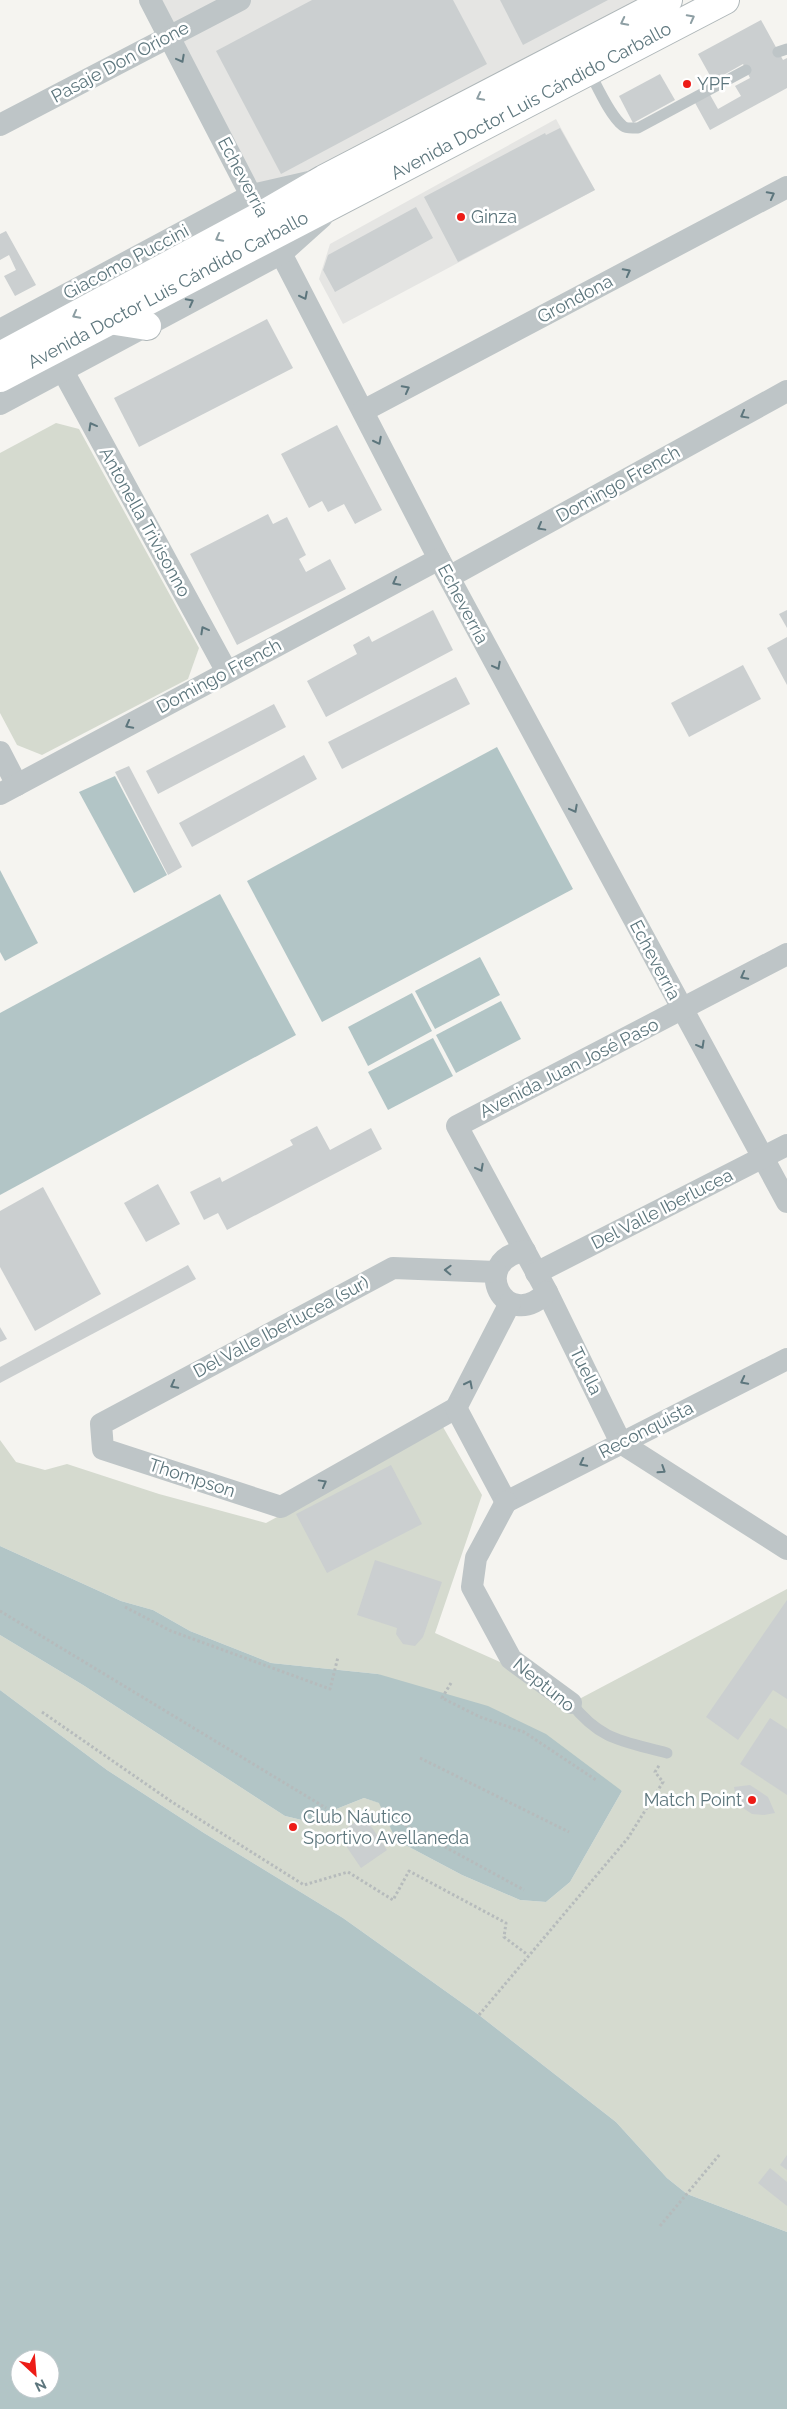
<svg xmlns="http://www.w3.org/2000/svg" width="787" height="2409" font-family="Raleway,sans-serif">
  <style>
    .built { fill: #e5e5e3 }
    .green { fill: #d5dacf }
    .water { fill: #b2c5c6; fill-rule: evenodd }
    .building { fill: #cbcfd0 }
    .lines { fill: none; stroke-linecap: round; stroke-linejoin: round }
    .primary-casing { stroke: #afb7b9; stroke-width: 30 }
    .path { stroke: #b6bbbc; stroke-width: 3; stroke-dasharray: 2.5 2.5; stroke-linecap: butt }
    .service { stroke: #bec5c7; stroke-width: 11 }
    .minor { stroke: #bec5c7; stroke-width: 22 }
    .primary { stroke: #fff; stroke-width: 28 }
    .oneway { stroke: #8e9fa4 }
    .oneway2 { stroke: #5d767d }
    .poi-dot { fill: #ed1c17; stroke: #fff; stroke-width: 2 }
    .labels { text-anchor: middle; stroke-width: 5; stroke-linejoin: round; paint-order: stroke }
    .street-label { font-size: 18px; fill: #5d767d; stroke: #fff }
    .poi-label { font-size: 18px; fill: #5d767d; stroke: #fff; text-anchor: start }
  </style>
  <rect width="100%" height="100%" fill="#f5f4f0"/>
  <g class="built">
    <polygon points="150,0 668,0 262,215"/>
    <polygon points="556,119 595,190 343,324 319,279 330,244"/>
  </g>
  <g class="green">
    <polygon points="56,423 79,429 199,648 188,679 42,755 17,745 0,713 0,453"/>
    <polygon points="443,1427 482,1495 435,1633 509,1666 566,1706 787,1589 787,2232 687,2194 667,2178 616,2122 479,2015 343,1918 204,1833 107,1770 0,1690 0,1635 83,1685 285,1816 306,1821 364,1798 380,1803 396,1840 462,1875 520,1900 546,1902 570,1882 622,1791 378,1674 271,1663 190,1631 153,1610 121,1601 0,1546 0,1440 16,1462 45,1470 67,1464 159,1494 266,1523"/>
  </g>
  <g class="water">
    <polygon points="497,747 573,889 322,1022 247,881"/>
    <polygon points="115,776 167,875 134,893 79,792"/>
    <polygon points="0,870 38,943 5,961 0,952"/>
    <polygon points="220,894 296,1035 0,1195 0,1013"/>
    <polygon points="480,957 500,995 435,1029 415,991"/>
    <polygon points="412,993 432,1031 368,1066 348,1027"/>
    <polygon points="501,1001 521,1039 456,1073 436,1035"/>
    <polygon points="433,1038 453,1076 388,1110 368,1072"/>
    <polygon points="0,1546 121,1601 153,1610 190,1631 271,1663 378,1674 488,1706 546,1734 622,1791 570,1882 546,1902 520,1900 462,1875 396,1840 379,1803 364,1798 306,1821 285,1816 83,1685 0,1635"/>
    <path d="M0,1690L107,1770L204,1833L343,1918L479,2015L616,2122L667,2178L687,2194L787,2232V2409H0ZM20,2359H50V2389H20Z"/>
  </g>
  <g class="building">
    <polygon points="312,0 453,0 487,64 281,174 216,51"/>
    <polygon points="500,0 608,0 523,45"/>
    <polygon points="761,20 783,60 787,58 787,88 710,130 694,101 709,93 718,109 741,96 735,86 750,78 743,64 713,81 698,54"/>
    <polygon points="660,74 675,100 633,123 619,96"/>
    <polygon points="560,128 595,190 458,262 424,197 545,133 546,135"/>
    <polygon points="416,207 433,238 335,292 323,270 328,255"/>
    <polygon points="6,231 36,285 15,296 4,276 16,270 9,255 0,260 0,234"/>
    <polygon points="267,319 293,368 139,447 114,398"/>
    <polygon points="337,425 382,510 355,524 344,504 328,512 322,501 309,508 281,454"/>
    <polygon points="268,514 273,524 287,517 306,555 299,559 306,572 330,559 346,589 237,645 190,554"/>
    <polygon points="433,610 453,650 326,717 307,681 357,654 353,645 369,636 372,642"/>
    <polygon points="787,610 787,628 779,614"/>
    <polygon points="787,637 787,685 767,648"/>
    <polygon points="743,665 761,699 689,737 671,703"/>
    <polygon points="456,677 470,704 342,769 328,742"/>
    <polygon points="274,704 286,727 158,794 146,771"/>
    <polygon points="304,755 317,779 192,847 179,823"/>
    <polygon points="129,766 182,867 168,875 115,772"/>
    <polygon points="317,1126 330,1150 371,1128 382,1149 227,1230 218,1213 204,1220 190,1192 220,1177 222,1182 293,1145 290,1140"/>
    <polygon points="158,1184 180,1224 146,1242 124,1203"/>
    <polygon points="43,1187 101,1294 35,1331 0,1267 0,1211"/>
    <polygon points="188,1265 196,1279 0,1383 0,1367"/>
    <polygon points="0,1327 7,1339 0,1342"/>
    <polygon points="391,1465 422,1524 327,1573 296,1514"/>
    <polygon points="375,1560 442,1582 423,1637 415,1646 403,1644 396,1634 397,1628 357,1615"/>
    <polygon points="787,1600 787,1699 773,1690 738,1740 706,1717"/>
    <polygon points="770,1718 787,1729 787,1795 740,1764"/>
    <polygon points="750,1785 768,1797 775,1813 764,1815 752,1814 743,1808 736,1799 734,1787"/>
    <polygon points="364,1816 387,1850 361,1868 338,1834"/>
    <polygon points="787,2155 787,2170 780,2165"/>
    <polygon points="770,2168 787,2182 787,2206 758,2183"/>
  </g>
  <g class="lines">
    <g class="primary-casing">
      <g id="primary">
        <polyline points="109,320 147,326"/>
        <polyline points="0,356 262,215 324,179 668,0"/>
        <polyline points="0,378 725,0"/>
      </g>
    </g>
    <g class="path">
      <polyline points="125,1607 171,1631 330,1689 338,1657"/>
      <polyline points="0,1611 326,1808"/>
      <polyline points="451,1683 442,1698 480,1717 524,1732 596,1780"/>
      <polyline points="42,1712 172,1802 304,1885 348,1872 393,1900 409,1871 506,1923 504,1937 528,1955"/>
      <polyline points="420,1758 569,1832"/>
      <polyline points="392,1818 524,1890"/>
      <polyline points="479,2015 628,1838 663,1782 655,1772 660,1764"/>
      <polyline points="660,2226 720,2154"/>
    </g>
    <g class="service">
      <polyline points="778,52 787,49"/>
      <path d="M589,71C597,86 610,116 623,126C627,129 632,128 638,128L746,70"/>
      <path d="M571,1703C601,1741 623,1741 667,1753"/>
    </g>
    <g class="minor">
      <polyline points="150,0 439,559 787,1202"/>
      <polyline points="0,125 240,0"/>
      <polyline points="0,330 252,195 309,182"/>
      <polyline points="63,371 227,672"/>
      <polyline points="0,404 282,253 322,217"/>
      <polyline points="363,411 787,187"/>
      <polyline points="449,577 787,391"/>
      <polyline points="0,752 17,785"/>
      <polyline points="0,794 439,559"/>
      <polyline points="787,954 457,1126 547,1292 621,1443 787,1549"/>
      <path d="M525,1251C468,1260 505,1335 547,1292"/>
      <polyline points="496,1272 393,1268 101,1424 103,1449 281,1507 456,1408 510,1303"/>
      <polyline points="536,1273 787,1145"/>
      <polyline points="456,1408 506,1502"/>
      <polyline points="506,1502 787,1359"/>
      <polyline points="506,1502 476,1558 472,1587 511,1659 571,1703"/>
    </g>
    <use href="#primary" class="primary"/>
  </g>
  <defs><path id="oneway-chevron" d="M-2-3.5L2.5 0L-2 3.5" fill="none" stroke-width="1.6" stroke-linecap="round" stroke-linejoin="round" transform="scale(1.25)"/></defs>
  <g class="oneway">
    <use href="#oneway-chevron" transform="translate(691 18) rotate(-28)"/>
    <use href="#oneway-chevron" transform="translate(624 22) rotate(153)"/>
    <use href="#oneway-chevron" transform="translate(480 97) rotate(153)"/>
    <use href="#oneway-chevron" transform="translate(219 238) rotate(152)"/>
    <use href="#oneway-chevron" transform="translate(76 315) rotate(152)"/>
  </g>
  <g class="oneway2">
    <use href="#oneway-chevron" transform="translate(181 59) rotate(62)"/>
    <use href="#oneway-chevron" transform="translate(771 195) rotate(-28)"/>
    <use href="#oneway-chevron" transform="translate(627 272) rotate(-28)"/>
    <use href="#oneway-chevron" transform="translate(304 296) rotate(63)"/>
    <use href="#oneway-chevron" transform="translate(190 302) rotate(-28)"/>
    <use href="#oneway-chevron" transform="translate(406 389) rotate(-28)"/>
    <use href="#oneway-chevron" transform="translate(744 415) rotate(151)"/>
    <use href="#oneway-chevron" transform="translate(92 426) rotate(-119)"/>
    <use href="#oneway-chevron" transform="translate(378 441) rotate(63)"/>
    <use href="#oneway-chevron" transform="translate(541 527) rotate(151)"/>
    <use href="#oneway-chevron" transform="translate(396 582) rotate(152)"/>
    <use href="#oneway-chevron" transform="translate(204 630) rotate(-119)"/>
    <use href="#oneway-chevron" transform="translate(497 666) rotate(62)"/>
    <use href="#oneway-chevron" transform="translate(129 725) rotate(152)"/>
    <use href="#oneway-chevron" transform="translate(574 809) rotate(62)"/>
    <use href="#oneway-chevron" transform="translate(744 976) rotate(152)"/>
    <use href="#oneway-chevron" transform="translate(701 1045) rotate(61)"/>
    <use href="#oneway-chevron" transform="translate(480 1168) rotate(62)"/>
    <use href="#oneway-chevron" transform="translate(448 1270) rotate(-178)"/>
    <use href="#oneway-chevron" transform="translate(744 1381) rotate(153)"/>
    <use href="#oneway-chevron" transform="translate(469 1384) rotate(-63)"/>
    <use href="#oneway-chevron" transform="translate(174 1385) rotate(152)"/>
    <use href="#oneway-chevron" transform="translate(583 1463) rotate(153)"/>
    <use href="#oneway-chevron" transform="translate(662 1470) rotate(33)"/>
    <use href="#oneway-chevron" transform="translate(323 1483) rotate(-29)"/>
  </g>
  <g class="poi-dot">
    <circle cx="687" cy="84" r="5"/>
    <circle cx="461" cy="217" r="5"/>
    <circle cx="752" cy="1800" r="5"/>
    <circle cx="293" cy="1827" r="5"/>
  </g>
  <g class="labels">
    <g class="street-label">
      <text transform="translate(120 62) rotate(-28)" y="6">Pasaje Don Orione</text>
      <text transform="translate(531 101) rotate(-28)" y="6">Avenida Doctor Luis Cándido Carballo</text>
      <text transform="translate(243 177) rotate(62)" y="6">Echeverría</text>
      <text transform="translate(126 262) rotate(-28)" y="6">Giacomo Puccini</text>
      <text transform="translate(168 290) rotate(-28)" y="6">Avenida Doctor Luis Cándido Carballo</text>
      <text transform="translate(575 299) rotate(-28)" y="6">Grondona</text>
      <text transform="translate(618 484) rotate(-29)" y="6">Domingo French</text>
      <text transform="translate(145 522) rotate(61)" y="6">Antonella Trivisonno</text>
      <text transform="translate(463 604) rotate(62)" y="6">Echeverría</text>
      <text transform="translate(219 676) rotate(-28)" y="6">Domingo French</text>
      <text transform="translate(655 960) rotate(62)" y="6">Echeverría</text>
      <text transform="translate(569 1068) rotate(-27)" y="6">Avenida Juan José Paso</text>
      <text transform="translate(662 1209) rotate(-27)" y="6">Del Valle Iberlucea</text>
      <text transform="translate(281 1327) rotate(-28)" y="6">Del Valle Iberlucea (sur)</text>
      <text transform="translate(586 1371) rotate(64)" y="6">Tuella</text>
      <text transform="translate(646 1430) rotate(-27)" y="6">Reconquista</text>
      <text transform="translate(192 1478) rotate(18)" y="6">Thompson</text>
      <text transform="translate(544 1685) rotate(39)" y="6">Neptuno</text>
    </g>
    <g class="poi-label">
      <text x="697" y="90">YPF</text>
      <text x="471" y="223">Ginza</text>
      <text x="742" y="1806" text-anchor="end">Match Point</text>
      <text x="303" y="1823">Club Náutico<tspan x="303" dy="21">Sportivo Avellaneda</tspan></text>
    </g>
  </g>
  <g transform="translate(35 2374) rotate(154)"><circle r="24" fill="#ffffff" stroke="#bec8cb"/>
  <path d="M0-4L9 19L0 12L-9 19Z" fill="#ed1c17"/>
  <text y="-8" font-size="14" font-weight="bold" text-anchor="middle" fill="#5d767d">N</text>
  </g>
</svg>
